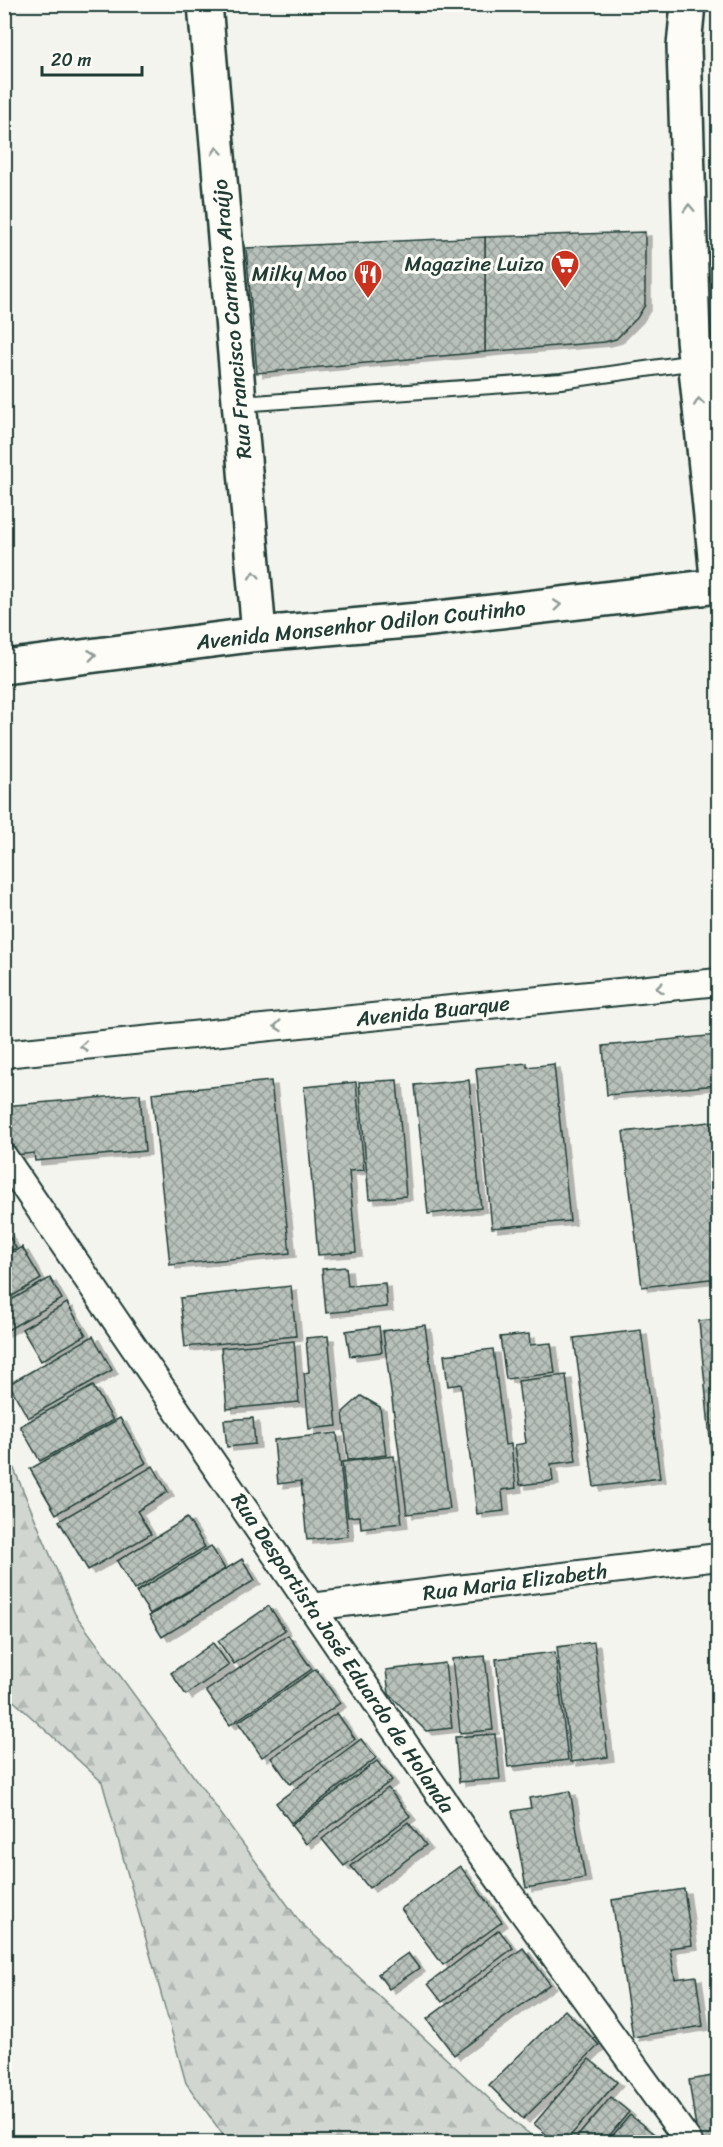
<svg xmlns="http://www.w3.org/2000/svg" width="723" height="2147" font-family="Sriracha,sans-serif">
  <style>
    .forest { fill: url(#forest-firs); stroke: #788a82; stroke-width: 1.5 }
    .building { fill: url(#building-cross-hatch); stroke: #1f3d34; stroke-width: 1.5; filter: url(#shadow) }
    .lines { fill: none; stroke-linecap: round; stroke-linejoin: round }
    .lane-casing { stroke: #1f3d34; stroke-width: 18 }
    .street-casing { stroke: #1f3d34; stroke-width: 30 }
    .secondary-casing { stroke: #1f3d34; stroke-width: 38 }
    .primary-casing { stroke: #1f3d34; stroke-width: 38 }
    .lane { stroke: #fdfcf7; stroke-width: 14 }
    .street { stroke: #fdfcf7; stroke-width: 26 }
    .secondary { stroke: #fdfcf7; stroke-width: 33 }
    .primary { stroke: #fdfcf7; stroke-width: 33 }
    .oneway { stroke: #8e9c96 }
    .labels { text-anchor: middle; stroke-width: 6; stroke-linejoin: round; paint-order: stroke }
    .poi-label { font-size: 21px; fill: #1f3d34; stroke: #fdfcf7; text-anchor: end }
    .street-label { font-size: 21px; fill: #1f3d34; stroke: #fdfcf7 }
  </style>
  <defs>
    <pattern id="forest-firs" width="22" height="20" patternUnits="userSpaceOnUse" patternTransform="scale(1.5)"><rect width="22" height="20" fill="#d1d6d1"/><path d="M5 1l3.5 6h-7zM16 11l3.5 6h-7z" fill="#b3b9b4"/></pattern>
    <pattern id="building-cross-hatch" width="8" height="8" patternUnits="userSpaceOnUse" patternTransform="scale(1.5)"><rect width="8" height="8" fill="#b9c1bb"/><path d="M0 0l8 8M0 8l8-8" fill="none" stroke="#969e99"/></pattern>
    <filter id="shadow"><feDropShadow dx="6" dy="4" stdDeviation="0" flood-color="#0004"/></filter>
  </defs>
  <rect width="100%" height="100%" fill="#f4f4ef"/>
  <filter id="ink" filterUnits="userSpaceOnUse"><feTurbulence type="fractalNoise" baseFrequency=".0167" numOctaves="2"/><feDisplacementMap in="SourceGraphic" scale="12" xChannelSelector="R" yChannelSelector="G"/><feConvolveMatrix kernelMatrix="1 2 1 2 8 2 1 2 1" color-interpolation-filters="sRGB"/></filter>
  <g filter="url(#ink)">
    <polygon class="forest" points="4,1445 75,1614 300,1922 514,2122 540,2142 228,2142 186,2083 102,1782 5,1693"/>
    <g class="building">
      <polygon points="645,232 645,305 637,318 616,339 605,342 485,352 485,237"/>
      <polygon points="485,237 485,352 257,373 246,248"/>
      <polygon points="718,1035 718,1085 607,1095 603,1046"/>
      <polygon points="527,1063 527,1067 554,1064 570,1221 492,1228 476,1068"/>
      <polygon points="397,1080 406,1196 369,1199 359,1082"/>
      <polygon points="469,1080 481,1208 428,1214 415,1085"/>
      <polygon points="271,1081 290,1253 170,1265 152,1093"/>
      <polygon points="356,1082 364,1170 349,1171 356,1252 318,1255 304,1087"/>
      <polygon points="140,1094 145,1151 35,1161 34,1153 15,1155 14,1145 4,1146 4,1106"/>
      <polygon points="718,1121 718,1278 642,1287 623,1132"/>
      <polygon points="4,1228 16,1248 4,1255"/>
      <polygon points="22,1247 41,1279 4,1301 4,1257"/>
      <polygon points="346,1267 348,1286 385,1283 387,1307 326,1313 322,1269"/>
      <polygon points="50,1278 62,1299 4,1332 4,1304"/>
      <polygon points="291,1286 296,1336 185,1347 180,1298"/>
      <polygon points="67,1303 86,1335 41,1361 22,1329"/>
      <polygon points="718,1319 718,1471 713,1471 699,1321"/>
      <polygon points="425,1325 450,1509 407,1514 383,1331"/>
      <polygon points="379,1326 382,1352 350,1356 346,1331"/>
      <polygon points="641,1330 660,1478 594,1487 574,1338"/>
      <polygon points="529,1334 530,1345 551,1343 555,1373 506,1379 500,1337"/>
      <polygon points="93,1336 112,1370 28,1418 9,1384"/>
      <polygon points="328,1336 337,1426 309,1429 304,1373 309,1372 306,1338"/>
      <polygon points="294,1341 299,1402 227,1409 221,1348"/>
      <polygon points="493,1349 505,1445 511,1444 516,1488 502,1490 504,1511 477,1514 461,1384 448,1386 444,1355"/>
      <polygon points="566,1375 576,1461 551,1464 553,1481 520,1485 515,1445 526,1443 518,1381"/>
      <polygon points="93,1386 113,1420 40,1461 20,1426"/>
      <polygon points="361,1396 380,1407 386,1455 348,1460 343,1412"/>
      <polygon points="120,1418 146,1463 56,1514 30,1469"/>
      <polygon points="253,1418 255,1444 227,1447 224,1420"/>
      <polygon points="337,1433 348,1536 307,1540 301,1481 278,1484 274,1440"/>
      <polygon points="394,1456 402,1523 361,1528 360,1516 348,1517 342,1462"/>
      <polygon points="153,1466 168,1492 137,1511 151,1534 88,1570 59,1521"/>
      <polygon points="187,1518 205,1547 134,1590 117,1561"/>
      <polygon points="211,1546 225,1569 150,1614 136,1592"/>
      <polygon points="242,1559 255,1580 162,1637 149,1616"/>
      <polygon points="269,1606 285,1630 234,1664 218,1641"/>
      <polygon points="288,1635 312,1669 230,1725 206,1691"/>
      <polygon points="594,1642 608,1757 571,1762 557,1647"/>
      <polygon points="213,1643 229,1665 186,1695 171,1673"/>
      <polygon points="555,1652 568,1760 508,1767 496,1659"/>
      <polygon points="485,1656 493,1730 460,1733 452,1659"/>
      <polygon points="445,1663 452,1728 426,1731 389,1694 386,1670"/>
      <polygon points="316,1669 340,1703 262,1757 238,1722"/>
      <polygon points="337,1713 355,1739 290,1784 271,1758"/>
      <polygon points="495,1734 500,1779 459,1782 455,1737"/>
      <polygon points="361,1739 376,1758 291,1823 276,1803"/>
      <polygon points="377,1761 392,1780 306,1844 291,1825"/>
      <polygon points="713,1767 718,1767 718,1797 717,1797"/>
      <polygon points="388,1788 410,1816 344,1866 322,1839"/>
      <polygon points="570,1791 585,1878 526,1888 512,1811 531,1808 529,1798"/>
      <polygon points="408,1822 426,1845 369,1888 351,1866"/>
      <polygon points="460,1866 502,1922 443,1965 401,1909"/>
      <polygon points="684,1889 692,1945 670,1948 675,1979 696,1976 703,2026 633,2037 612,1900"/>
      <polygon points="499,1930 513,1948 442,2002 428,1984"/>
      <polygon points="523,1948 550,1984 454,2055 427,2019"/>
      <polygon points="408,1953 419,1968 389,1989 378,1974"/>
      <polygon points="565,2010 599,2045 523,2119 489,2085"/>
      <polygon points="589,2059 617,2082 565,2142 556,2142 534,2124"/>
      <polygon points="718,2075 718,2142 698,2142 689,2080"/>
      <polygon points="611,2097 629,2112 604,2142 583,2142 577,2137"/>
      <polygon points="630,2115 664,2142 607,2142"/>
    </g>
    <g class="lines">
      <g class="lane-casing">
        <polyline id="lane" points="239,404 561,381 695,362"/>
      </g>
      <g class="street-casing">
        <g id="street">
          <polyline points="4,1054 718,982"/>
          <polyline points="4,1157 467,1835 689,2142"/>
          <polyline points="311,1607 718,1557"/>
        </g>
      </g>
      <g class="secondary-casing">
        <polyline id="secondary" points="205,4 259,634"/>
      </g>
      <g class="primary-casing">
        <polyline id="primary" points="4,667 259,634 430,619 718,586 693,339 684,46 688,4"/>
      </g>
      <use href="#lane" class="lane"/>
      <use href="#street" class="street"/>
      <use href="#secondary" class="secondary"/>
      <use href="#primary" class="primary"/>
    </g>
    <defs><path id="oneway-chevron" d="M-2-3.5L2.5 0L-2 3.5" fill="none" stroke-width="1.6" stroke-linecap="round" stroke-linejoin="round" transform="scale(1.5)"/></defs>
    <g class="oneway">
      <use href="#oneway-chevron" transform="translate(217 151) rotate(-95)"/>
      <use href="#oneway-chevron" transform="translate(689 208) rotate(-92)"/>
      <use href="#oneway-chevron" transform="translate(699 402) rotate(-96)"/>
      <use href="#oneway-chevron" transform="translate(254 575) rotate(-95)"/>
      <use href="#oneway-chevron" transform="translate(557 605) rotate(-6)"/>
      <use href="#oneway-chevron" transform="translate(92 655) rotate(-7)"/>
      <use href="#oneway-chevron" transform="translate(660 988) rotate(174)"/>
      <use href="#oneway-chevron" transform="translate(278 1026) rotate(174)"/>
      <use href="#oneway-chevron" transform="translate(84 1046) rotate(174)"/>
    </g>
  </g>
  <defs>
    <g id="supermarket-pin" transform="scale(1.5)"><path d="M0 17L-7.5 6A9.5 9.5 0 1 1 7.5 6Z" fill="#c8321e" stroke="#fdfcf7"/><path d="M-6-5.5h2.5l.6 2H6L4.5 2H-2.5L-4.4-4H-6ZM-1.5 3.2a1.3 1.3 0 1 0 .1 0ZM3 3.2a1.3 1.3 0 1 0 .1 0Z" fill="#fff"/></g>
    <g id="restaurant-pin" transform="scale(1.5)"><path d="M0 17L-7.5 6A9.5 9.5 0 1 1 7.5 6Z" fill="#c8321e" stroke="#fdfcf7"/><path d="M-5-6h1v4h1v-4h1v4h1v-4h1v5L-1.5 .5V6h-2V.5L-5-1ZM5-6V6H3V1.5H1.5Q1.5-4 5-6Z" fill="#fff"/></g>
  </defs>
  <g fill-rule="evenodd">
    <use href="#supermarket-pin" x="565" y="264"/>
    <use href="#restaurant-pin" x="368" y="274"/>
  </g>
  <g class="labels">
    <g class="poi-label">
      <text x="544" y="271">Magazine Luiza</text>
      <text x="347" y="281">Milky Moo</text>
    </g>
    <g class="street-label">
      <text transform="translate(232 319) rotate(-95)" y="7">Rua Francisco Carneiro Araújo</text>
      <text transform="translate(361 625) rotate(-6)" y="7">Avenida Monsenhor Odilon Coutinho</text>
      <text transform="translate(433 1011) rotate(-6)" y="7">Avenida Buarque</text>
      <text transform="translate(515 1582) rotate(-7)" y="7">Rua Maria Elizabeth</text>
      <text transform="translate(343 1653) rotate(56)" y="7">Rua Desportista José Eduardo de Holanda</text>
    </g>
  </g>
  <rect width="723" height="2147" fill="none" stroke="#fdfcf7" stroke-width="24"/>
  <rect x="12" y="12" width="699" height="2123" fill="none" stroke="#1f3d34" stroke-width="2" filter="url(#ink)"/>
  <path d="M42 66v9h100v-9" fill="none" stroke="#1f3d34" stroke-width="3"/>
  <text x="51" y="66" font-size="18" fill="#1f3d34" stroke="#fdfcf7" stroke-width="4.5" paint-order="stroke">20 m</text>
</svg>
